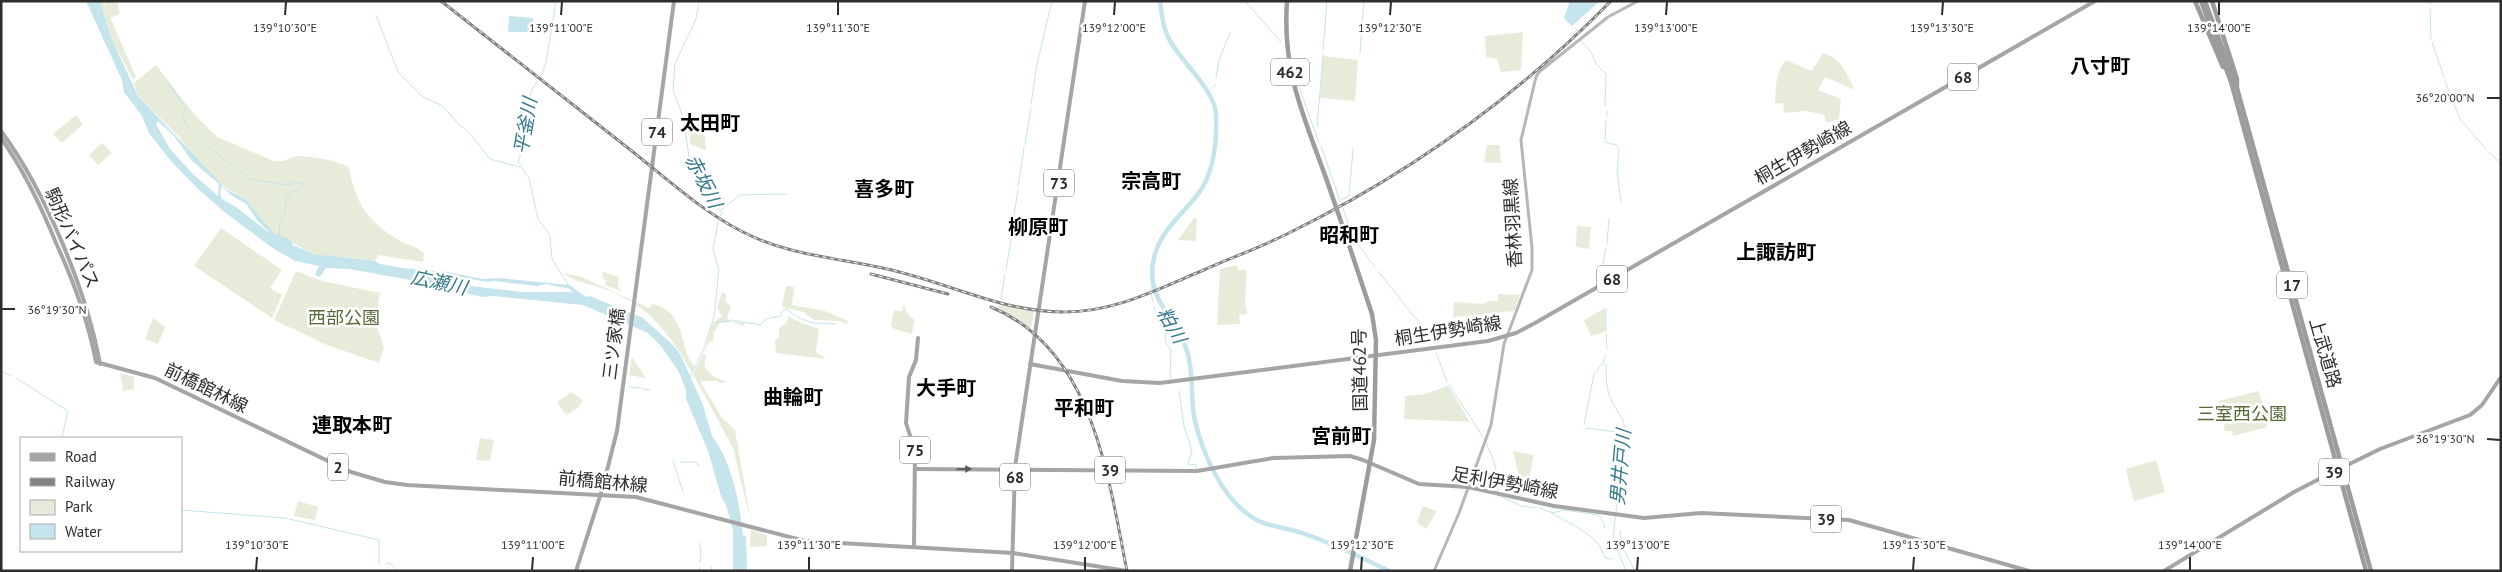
<svg xmlns="http://www.w3.org/2000/svg" width="2502" height="572" font-family="'PT Sans','Noto Sans JP',sans-serif">
  <style>
    .green { fill: #e7ecda }
    .water { fill: #c5e4ec; fill-rule: evenodd }
    .lines { fill: none; stroke-linecap: round; stroke-linejoin: round }
    .stream { stroke: #c5e4ec; stroke-width: 1 }
    .river { stroke: #c5e4ec; stroke-width: 4.5 }
    .secondary { stroke: #b7b7b7; stroke-width: 3 }
    .primary { stroke: #a5a5a5; stroke-width: 4 }
    .trunk { stroke: #9c9c9c; stroke-width: 4.5 }
    .rail-casing { stroke: #828282; stroke-width: 3 }
    .rail { stroke: #fff; stroke-width: 1; stroke-dasharray: 4; stroke-linecap: butt }
    .trunk-bridge { stroke: #9c9c9c; stroke-width: 4.5 }
    .oneway { fill: #5d5d5d }
    .ticks { fill: none; stroke: #2d2d2d; stroke-width: 2 }
    .labels { text-anchor: middle; stroke-width: 5; stroke-linejoin: round; paint-order: stroke }
    .shield { fill: #fff; stroke: #6c6c6c; stroke-width: 1 }
    .shield-label { font-size: 16px; font-weight: bold; fill: #2d2d2d }
    .street-label { font-size: 18px; fill: #2d2d2d; stroke: #fff }
    .park-label { font-size: 18px; fill: #596a39; stroke: #fff }
    .water-label { font-size: 19px; font-style: italic; fill: #367a8c; stroke: #fff }
    .quarter-label { font-size: 20px; font-weight: bold; fill: #000; stroke: #fff }
    .ticks-label { font-size: 12px; text-anchor: middle; fill: #2d2d2d; stroke: #fff; stroke-width: 5; stroke-linejoin: round; paint-order: stroke }
  </style>
  <rect width="100%" height="100%" fill="#fff"/>
  <g class="green">
    <polygon points="100,1 103,1 136,77 133,80 111,37"/>
    <polygon points="104,1 117,1 120,14 110,18"/>
    <polygon points="1523,32 1521,70 1501,72 1497,59 1486,57 1485,36"/>
    <path d="M1823,53C1842,59 1846,73 1855,90L1825,77L1818,90L1841,99L1839,119L1826,123L1824,115L1807,111L1784,113L1783,103L1775,104C1776,87 1775,73 1786,60L1812,71Z"/>
    <polygon points="1323,56 1358,60 1355,101 1320,98"/>
    <path d="M156,65L194,114L217,137L274,161C286,163 290,156 300,156C317,157 334,160 349,167C355,202 367,221 397,239C406,245 418,246 424,254L423,262L378,255L375,261L313,254L274,233L245,199L225,187L196,160L180,138L138,96L134,83Z"/>
    <polygon points="76,115 83,124 62,143 53,134"/>
    <polygon points="700,124 704,129 706,149 704,150 690,144 690,125"/>
    <polygon points="102,143 112,153 98,165 89,155"/>
    <polygon points="1487,145 1499,145 1501,163 1484,162"/>
    <polygon points="1197,218 1196,241 1178,240 1193,219"/>
    <polygon points="1577,226 1591,227 1589,249 1576,247"/>
    <polygon points="221,228 282,270 270,288 282,295 272,318 194,266"/>
    <polygon points="1237,265 1238,270 1247,270 1245,301 1247,314 1239,315 1240,324 1217,325 1220,269"/>
    <polygon points="296,271 322,281 380,293 375,321 384,347 379,363 327,345 274,320"/>
    <polygon points="603,272 619,277 618,288 623,292 605,285 606,281 602,277"/>
    <path d="M563,273L582,277L649,308L652,304C688,310 680,357 695,366L692,372C670,335 651,308 610,291C596,285 575,283 563,273Z"/>
    <polygon points="786,286 794,287 792,305 825,311 848,321 847,324 839,321 814,320 803,312 782,307"/>
    <polygon points="722,292 727,295 725,301 731,306 727,318 728,321 744,323 744,326 732,322 720,323 713,333 714,340 709,342 705,351 712,324 722,316 717,308"/>
    <polygon points="1498,294 1520,295 1514,311 1453,317 1454,302 1483,304 1489,301 1498,301"/>
    <polygon points="904,303 906,312 914,320 912,334 894,329 891,326 894,310 902,311"/>
    <polygon points="999,305 1034,311 1031,328 997,308"/>
    <polygon points="1605,308 1606,331 1591,336 1584,320"/>
    <polygon points="788,316 801,323 819,329 816,352 826,359 776,353 775,340 779,338 779,328 787,323"/>
    <polygon points="153,318 165,327 158,344 145,339"/>
    <path d="M703,354L707,355C698,370 717,381 729,381L720,383L717,381H702L701,383L722,418L735,430L751,523L733,448L693,374Z"/>
    <polygon points="632,357 646,378 629,375"/>
    <polygon points="120,373 134,377 134,389 123,391"/>
    <polygon points="1448,386 1470,422 1404,419 1405,396 1425,394"/>
    <polygon points="2258,391 2264,406 2267,427 2233,436 2232,431 2225,431 2219,401"/>
    <polygon points="571,392 583,400 578,408 566,415 557,402"/>
    <polygon points="480,438 494,440 490,461 476,460"/>
    <polygon points="1513,451 1534,455 1529,479 1519,477"/>
    <polygon points="2156,460 2165,492 2135,501 2133,499 2126,469"/>
    <polygon points="298,501 318,507 315,520 294,516"/>
    <polygon points="1423,506 1437,511 1426,529 1417,522"/>
    <polygon points="751,530 767,535 767,546 750,547"/>
  </g>
  <g class="water">
    <path d="M86,1H100L111,37L138,96L226,189L245,199L274,233L291,240L293,245L313,254L375,261L380,264L403,268L448,272L482,279L499,278L570,285L583,295L588,297L590,296L643,318L675,347L681,356L703,405L712,436C730,458 740,502 742,530L743,535L746,537L747,571H733V530L726,505L721,496L708,451L686,399V390L679,372L661,346L648,333L583,305L493,296L482,297L405,279L349,269L326,268L320,277L315,275L319,266L295,261L271,247L222,210L196,187L170,160L149,133L142,116L124,92L122,80ZM158,121L174,136L192,161L219,184L218,196L193,174L170,149L156,124ZM222,186L231,195L246,204L257,220L272,235L236,207L222,199L220,192ZM424,273H439L487,282L494,281L537,286L546,284L570,289L572,292H522L470,286Z"/>
    <polygon points="1570,1 1600,1 1572,26 1564,18"/>
    <polygon points="509,16 533,18 533,32 508,32"/>
  </g>
  <g class="lines">
    <g class="stream">
      <polyline points="556,1 546,63 541,76 532,89 523,120 525,140 518,162 529,178 538,219 550,235 552,259 569,286"/>
      <polyline points="699,1 696,19 675,64 673,89 684,120 689,157 699,170 711,200 722,212 720,217"/>
      <polyline points="1245,1 1281,42"/>
      <polyline points="2430,1 2430,4"/>
      <polyline points="2430,9 2431,39"/>
      <polyline points="376,15 398,72 423,97 443,106 460,126 466,129 490,159 520,167"/>
      <polyline points="1575,35 1573,34 1577,30 1575,28"/>
      <polyline points="1581,41 1591,52 1596,64 1606,74 1605,106"/>
      <polyline points="2432,42 2444,77"/>
      <polyline points="1323,51 1327,1"/>
      <polyline points="1360,53 1364,1"/>
      <polyline points="1292,67 1319,143"/>
      <polyline points="1216,78 1219,60 1230,33"/>
      <polyline points="2445,81 2460,119 2486,149"/>
      <polyline points="168,82 185,108"/>
      <polyline points="1208,92 1216,84"/>
      <polyline points="1031,104 1037,64 1052,1"/>
      <polyline points="184,112 185,111"/>
      <path d="M183,115L186,124L205,144L250,179L285,185L305,182C303,189 295,189 290,194C284,200 286,210 284,216"/>
      <polyline points="1607,116 1607,111"/>
      <polyline points="1606,120 1605,142 1616,145 1619,149 1617,171 1621,202"/>
      <polyline points="1317,127 1323,55"/>
      <polyline points="1025,145 1031,108"/>
      <polyline points="1321,146 1340,201"/>
      <polyline points="2489,152 2501,164"/>
      <polyline points="1018,187 1024,148"/>
      <polyline points="1341,200 1349,196 1353,149"/>
      <polyline points="1343,208 1352,236"/>
      <polyline points="721,210 740,195 786,194"/>
      <polyline points="1012,228 1018,190"/>
      <polyline points="280,237 279,225 282,219"/>
      <polyline points="1354,239 1375,267"/>
      <polyline points="1607,244 1609,218"/>
      <polyline points="1602,268 1606,248"/>
      <polyline points="1006,270 1012,233"/>
      <polyline points="1378,271 1421,325"/>
      <polyline points="1153,285 1150,290 1153,302"/>
      <polyline points="1001,299 1005,274"/>
      <polyline points="1154,307 1166,334 1165,341 1171,350 1170,376 1173,380"/>
      <polyline points="1606,309 1606,330"/>
      <polyline points="713,323 732,320 760,325 766,319 781,316 782,311 786,309 801,319 814,323 836,324"/>
      <polyline points="1606,334 1607,349"/>
      <polyline points="1436,352 1447,382"/>
      <path d="M1606,364C1606,375 1606,387 1610,397C1614,408 1622,415 1625,427L1613,540L1626,571"/>
      <polyline points="1,371 12,376"/>
      <polyline points="690,377 704,349 714,316 719,269 713,249 718,222"/>
      <polyline points="16,378 68,411 62,438"/>
      <path d="M1449,385C1469,418 1500,451 1498,491"/>
      <polyline points="629,387 641,388"/>
      <polyline points="643,389 650,390"/>
      <polyline points="1179,391 1184,426 1192,451 1188,464 1196,465 1196,470"/>
      <polyline points="1584,425 1594,374 1603,363 1606,355"/>
      <polyline points="1586,428 1617,432 1621,431"/>
      <polyline points="673,461 683,492"/>
      <polyline points="681,462 696,462 699,466"/>
      <polyline points="1498,495 1521,506 1536,508"/>
      <polyline points="1540,508 1552,513 1564,510 1599,515 1605,525 1604,528"/>
      <polyline points="181,510 285,518 379,540 379,564"/>
      <path d="M1552,513C1572,526 1598,533 1605,558L1612,559"/>
      <polyline points="1620,531 1622,546 1635,571"/>
      <polyline points="699,543 701,550 700,563"/>
      <polyline points="387,563 391,564 397,571"/>
      <polyline points="699,571 700,567"/>
      <polyline points="711,571 711,566"/>
    </g>
    <path class="river" d="M1160,1C1162,15 1163,29 1170,41C1182,62 1215,91 1216,114C1217,140 1215,172 1198,194C1182,215 1160,231 1154,258C1144,299 1176,316 1187,351C1195,375 1189,401 1196,425C1204,456 1222,496 1249,515C1264,527 1285,527 1302,533C1332,543 1361,557 1389,571"/>
    <polyline class="secondary" points="1434,571 1459,513 1491,425 1504,344 1532,270 1532,248 1521,140 1536,77 1539,72 1608,17 1638,1"/>
    <g class="primary">
      <path d="M1,131C45,190 87,292 100,364"/>
      <path d="M1,138C24,171 41,206 56,243C74,282 88,320 96,362L155,378L351,472L385,482L407,485L636,497L805,541L1013,553L1127,571"/>
      <polyline points="1030,364 1122,381 1160,383 1488,341 1516,333 1535,323 2095,1"/>
      <polyline points="915,469 1197,471 1273,458 1350,456 1363,460 1419,484 1468,487 1554,506 1644,518 1701,513 1849,520 2029,571"/>
      <polyline points="914,547 915,451 906,423 909,377 916,360 918,338"/>
      <polyline points="576,571 602,490 617,431 674,1"/>
      <polyline points="1012,571 1015,467 1085,1"/>
      <polyline points="2164,571 2294,492 2323,477 2380,449 2470,415 2482,405 2501,377"/>
    </g>
    <g class="trunk">
      <path d="M1287,1C1282,71 1303,114 1326,178"/>
      <polyline points="2195,1 2223,67"/>
      <polyline points="2201,1 2231,82 2366,571"/>
      <polyline points="2205,1 2237,88 2371,571"/>
      <polyline points="2212,1 2237,79 2237,86"/>
      <polyline points="1349,245 1372,314 1376,340 1374,440 1350,571"/>
    </g>
    <g class="rail-casing">
      <g id="rail">
        <path d="M441,1C504,50 566,99 628,148C665,177 701,211 743,232C787,255 839,258 887,269C947,282 1001,312 1064,312C1116,312 1160,288 1206,269C1233,257 1261,247 1287,234C1407,175 1518,96 1611,1"/>
        <polyline points="871,274 948,294"/>
        <path d="M991,307C1093,349 1108,476 1127,571"/>
      </g>
    </g>
    <use href="#rail" class="rail"/>
    <polyline class="trunk-bridge" points="1326,178 1349,245"/>
  </g>
  <defs><path id="oneway-solid" d="M-6-.8H1V-3.2L6.5 0L1 3.2V.8H-6Z" transform="scale(1.25)"/></defs>
  <use class="oneway" href="#oneway-solid" transform="translate(964 469) rotate(-1)"/>
  <path class="ticks" d="M285,15L286,2M561,15L562,2M838,15V2M1114,15L1115,2M1390,15L1391,2M1666,15L1667,2M1942,15L1943,2M2219,15V2M2487,98H2500M2,309H15M2487,439L2500,440M256,570L257,557M532,570L533,557M809,570V557M1085,570V557M1361,570L1362,557M1637,570L1638,557M1913,570L1914,557M2190,570V557"/>
  <g class="labels">
    <g class="shield">
      <rect x="1271" y="58.5" width="38" height="27" rx="4"/>
      <rect x="1948" y="63.5" width="30" height="27" rx="4"/>
      <rect x="642" y="118.5" width="30" height="27" rx="4"/>
      <rect x="1044" y="169.5" width="30" height="27" rx="4"/>
      <rect x="1597" y="265.5" width="30" height="27" rx="4"/>
      <rect x="2277" y="271.5" width="30" height="27" rx="4"/>
      <rect x="900" y="436.5" width="30" height="27" rx="4"/>
      <rect x="328" y="453.5" width="20" height="27" rx="4"/>
      <rect x="1095" y="456.5" width="30" height="27" rx="4"/>
      <rect x="2319" y="458.5" width="30" height="27" rx="4"/>
      <rect x="1000" y="463.5" width="30" height="27" rx="4"/>
      <rect x="1811" y="505.5" width="30" height="27" rx="4"/>
    </g>
    <g class="shield-label">
      <text x="1290" y="78">462</text>
      <text x="1963" y="83">68</text>
      <text x="657" y="138">74</text>
      <text x="1059" y="189">73</text>
      <text x="1612" y="285">68</text>
      <text x="2292" y="291">17</text>
      <text x="915" y="456">75</text>
      <text x="338" y="473">2</text>
      <text x="1110" y="476">39</text>
      <text x="2334" y="478">39</text>
      <text x="1015" y="483">68</text>
      <text x="1826" y="525">39</text>
    </g>
    <g class="street-label">
      <text transform="translate(1803 153) rotate(-30)" y="6">桐生伊勢崎線</text>
      <text transform="translate(1513 223) rotate(-93)" y="6">香林羽黒線</text>
      <text transform="translate(72 238) rotate(66)" y="6">駒形バイパス</text>
      <text transform="translate(1448 331) rotate(-9)" y="6">桐生伊勢崎線</text>
      <text transform="translate(614 344) rotate(-83)" y="6">三ツ家橋</text>
      <text transform="translate(2325 353) rotate(74)" y="6">上武道路</text>
      <text transform="translate(1360 370) rotate(-91)" y="6">国道462号</text>
      <text transform="translate(206 388) rotate(26)" y="6">前橋館林線</text>
      <text transform="translate(603 482) rotate(5)" y="6">前橋館林線</text>
      <text transform="translate(1505 483) rotate(10)" y="6">足利伊勢崎線</text>
    </g>
    <g class="park-label">
      <text x="344" y="324">西部公園</text>
      <text x="2242" y="420">三室西公園</text>
    </g>
    <g class="water-label">
      <text transform="translate(525 126) rotate(-80)" y="7">平釜川</text>
      <text transform="translate(704 181) rotate(63)" y="7">赤坂川</text>
      <text transform="translate(439 282) rotate(12)" y="7">広瀬川</text>
      <text transform="translate(1172 325) rotate(60)" y="7">粕川</text>
      <text transform="translate(1620 467) rotate(-85)" y="7">男井戸川</text>
    </g>
    <g class="quarter-label">
      <text x="2100" y="73">八寸町</text>
      <text x="710" y="130">太田町</text>
      <text x="1151" y="188">宗高町</text>
      <text x="884" y="196">喜多町</text>
      <text x="1038" y="234">柳原町</text>
      <text x="1349" y="242">昭和町</text>
      <text x="1776" y="259">上諏訪町</text>
      <text x="946" y="395">大手町</text>
      <text x="793" y="404">曲輪町</text>
      <text x="1084" y="415">平和町</text>
      <text x="352" y="432">連取本町</text>
      <text x="1341" y="443">宮前町</text>
    </g>
  </g>
  <g class="ticks-label">
    <text x="285" y="32">139°10'30"E</text>
    <text x="561" y="32">139°11'00"E</text>
    <text x="838" y="32">139°11'30"E</text>
    <text x="1114" y="32">139°12'00"E</text>
    <text x="1390" y="32">139°12'30"E</text>
    <text x="1666" y="32">139°13'00"E</text>
    <text x="1942" y="32">139°13'30"E</text>
    <text x="2219" y="32">139°14'00"E</text>
    <text x="2445" y="102">36°20'00"N</text>
    <text x="57" y="314">36°19'30"N</text>
    <text x="2445" y="443">36°19'30"N</text>
    <text x="257" y="549">139°10'30"E</text>
    <text x="533" y="549">139°11'00"E</text>
    <text x="809" y="549">139°11'30"E</text>
    <text x="1085" y="549">139°12'00"E</text>
    <text x="1362" y="549">139°12'30"E</text>
    <text x="1638" y="549">139°13'00"E</text>
    <text x="1914" y="549">139°13'30"E</text>
    <text x="2190" y="549">139°14'00"E</text>
  </g>
  <rect width="2502" height="572" fill="none" stroke="#2d2d2d" stroke-width="5"/>
  <rect x="20" y="437" width="162" height="115" fill="#ffffff" stroke="#ababab"/>
  <rect x="30" y="453" width="25" height="8" fill="#a5a5a5" stroke="#ababab"/>
  <text x="65" y="462" font-size="15" fill="#2d2d2d">Road</text>
  <rect x="30" y="478" width="25" height="8" fill="#828282" stroke="#ababab"/>
  <text x="65" y="487" font-size="15" fill="#2d2d2d">Railway</text>
  <rect x="30" y="500" width="25" height="15" fill="#e7ecda" stroke="#ababab"/>
  <text x="65" y="512" font-size="15" fill="#2d2d2d">Park</text>
  <rect x="30" y="524" width="25" height="15" fill="#c5e4ec" stroke="#ababab"/>
  <text x="65" y="537" font-size="15" fill="#2d2d2d">Water</text>
</svg>
